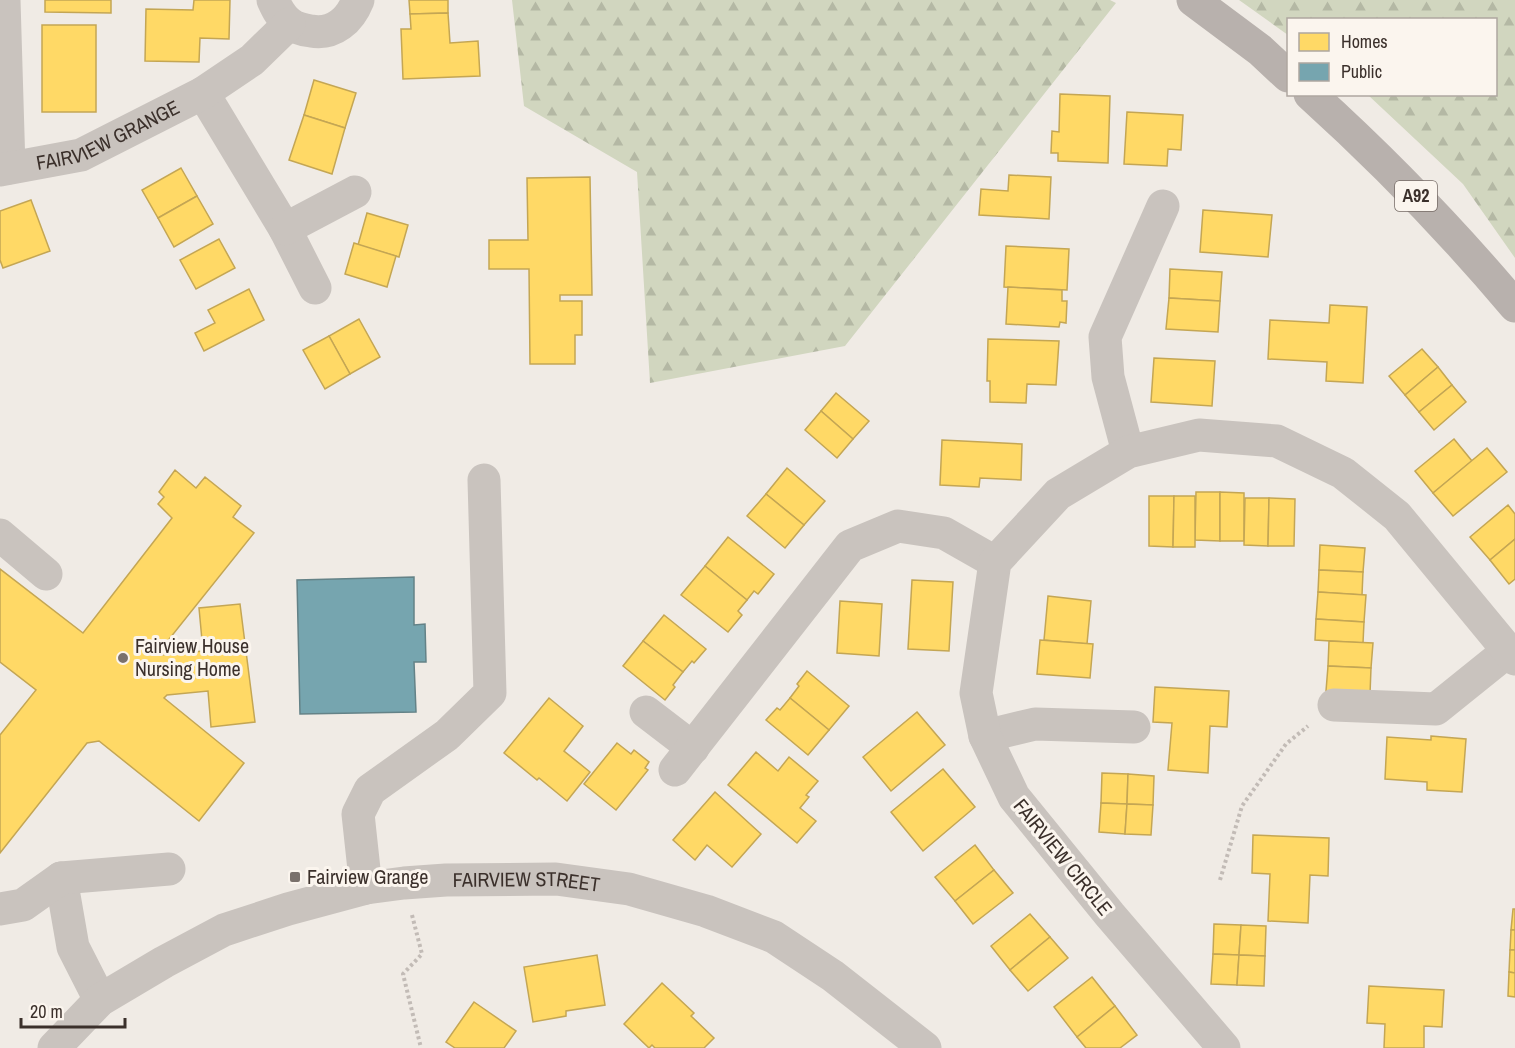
<svg xmlns="http://www.w3.org/2000/svg" width="1515" height="1048" font-family="'Archivo Narrow',sans-serif">
  <style>
    .forest { fill: url(#forest-firs) }
    .homes { fill: #ffd966; stroke: #c4a654; stroke-width: 1.5 }
    .public { fill: #76a5af; stroke: #648287; stroke-width: 1.5 }
    .lines { fill: none; stroke-linecap: round; stroke-linejoin: round }
    .path { stroke: #c2bbb6; stroke-width: 4; stroke-dasharray: 3 3; stroke-linecap: butt }
    .minor { stroke: #c9c3be; stroke-width: 33 }
    .major { stroke: #b8b1ad; stroke-width: 33 }
    .poi-dot { fill: #7a716c; stroke: #fbf5ee; stroke-width: 2 }
    .labels { text-anchor: middle; stroke-width: 6; stroke-linejoin: round; paint-order: stroke }
    .shield { fill: #fbf5ee; stroke: #756b66; stroke-width: 1.5 }
    .shield-label { font-size: 18px; font-weight: bold; fill: #3b302b }
    .street-label { font-size: 20px; fill: #3b302b; stroke: #fbf5ee }
    .poi-label { font-size: 20px; fill: #3b302b; stroke: #fbf5ee; text-anchor: start }
  </style>
  <defs>
    <pattern id="forest-firs" width="22" height="20" patternUnits="userSpaceOnUse" patternTransform="scale(1.5)"><rect width="22" height="20" fill="#d1d6bf"/><path d="M5 1l3.5 6h-7zM16 11l3.5 6h-7z" fill="#b4b8a4"/></pattern>
  </defs>
  <rect width="100%" height="100%" fill="#f0ebe5"/>
  <g class="forest">
    <polygon points="512,0 1110,0 1116,3 845,346 650,383 637,172 524,106"/>
    <polygon points="1239,0 1515,0 1515,258 1463,184 1368,95 1496,94 1496,20 1288,20 1288,35"/>
  </g>
  <g class="homes">
    <polygon points="45,0 111,0 111,13 45,12"/>
    <polygon points="194,0 230,0 229,39 200,38 199,62 145,61 146,9 193,10"/>
    <polygon points="409,0 448,0 448,13 410,14"/>
    <polygon points="448,13 450,43 478,41 480,76 403,79 401,29 411,29 410,14"/>
    <rect x="42" y="25" width="54" height="87"/>
    <polygon points="314,80 356,93 345,128 304,115"/>
    <polygon points="1060,94 1110,96 1108,163 1058,161 1058,153 1051,153 1052,131 1059,132"/>
    <polygon points="1127,112 1183,115 1181,150 1168,149 1167,166 1124,164"/>
    <polygon points="304,115 345,128 332,174 289,160"/>
    <polygon points="181,168 197,196 158,218 142,190"/>
    <polygon points="1009,175 1051,177 1049,219 979,215 981,189 1008,191"/>
    <polygon points="590,177 592,295 560,295 560,301 582,301 582,335 575,335 575,364 530,364 529,269 489,269 489,240 528,240 527,178"/>
    <polygon points="197,196 213,224 174,247 158,218"/>
    <polygon points="31,200 50,251 3,268 0,260 0,211"/>
    <polygon points="1203,210 1272,215 1268,257 1200,252"/>
    <polygon points="367,213 408,225 399,257 358,245"/>
    <polygon points="219,239 235,268 196,289 180,260"/>
    <polygon points="354,243 396,256 387,287 345,274"/>
    <polygon points="1006,246 1069,249 1067,290 1004,287"/>
    <polygon points="1170,269 1222,272 1220,301 1169,298"/>
    <polygon points="1008,287 1062,290 1062,301 1067,301 1066,323 1060,322 1059,327 1006,324"/>
    <polygon points="249,289 264,320 204,351 195,333 215,323 208,310"/>
    <polygon points="1169,298 1220,301 1218,332 1166,329"/>
    <polygon points="1330,305 1367,307 1363,383 1326,381 1327,362 1268,359 1270,320 1329,323"/>
    <polygon points="359,319 380,357 350,374 329,336"/>
    <polygon points="329,336 350,374 325,389 303,350"/>
    <polygon points="988,339 1059,341 1056,385 1027,384 1026,403 990,402 990,381 987,381"/>
    <polygon points="1422,349 1438,367 1405,395 1389,376"/>
    <polygon points="1154,358 1215,361 1212,406 1151,402"/>
    <polygon points="1438,367 1452,385 1419,412 1405,395"/>
    <polygon points="1452,385 1466,402 1434,430 1419,412"/>
    <polygon points="836,393 869,421 853,439 821,411"/>
    <polygon points="821,411 853,439 837,458 805,430"/>
    <polygon points="1454,439 1472,461 1433,493 1415,471"/>
    <polygon points="942,440 1022,444 1021,480 980,478 979,487 940,485"/>
    <polygon points="1487,448 1507,472 1453,516 1433,493"/>
    <polygon points="787,468 825,501 804,525 766,494"/>
    <polygon points="175,470 196,488 205,477 241,506 233,517 254,533 158,653 162,655 203,651 199,608 240,604 255,722 211,727 208,691 167,695 164,698 244,763 199,821 99,741 87,743 0,853 0,735 36,690 0,662 0,569 83,633 172,518 158,504 164,497 159,492"/>
    <polygon points="1196,492 1220,492 1220,541 1195,540"/>
    <polygon points="1220,492 1244,493 1244,541 1220,541"/>
    <polygon points="766,494 804,525 785,548 747,516"/>
    <polygon points="1149,496 1174,496 1173,547 1149,546"/>
    <polygon points="1174,496 1195,496 1195,547 1173,547"/>
    <polygon points="1245,498 1269,498 1268,546 1244,545"/>
    <polygon points="1269,498 1295,499 1294,546 1268,546"/>
    <polygon points="1508,505 1515,514 1515,539 1490,560 1470,537"/>
    <polygon points="728,537 774,574 758,594 754,591 747,600 705,566"/>
    <polygon points="1515,539 1515,579 1509,584 1490,560"/>
    <polygon points="1320,545 1365,548 1363,572 1319,570"/>
    <polygon points="705,566 747,600 738,611 742,615 728,632 681,595"/>
    <polygon points="1319,570 1363,572 1362,595 1318,592"/>
    <polygon points="912,580 953,582 949,651 908,649"/>
    <polygon points="1318,592 1366,595 1364,622 1316,619"/>
    <polygon points="1048,596 1091,601 1087,644 1044,640"/>
    <polygon points="840,601 882,604 879,656 837,653"/>
    <polygon points="664,615 706,649 694,663 692,661 683,672 643,641"/>
    <polygon points="1316,619 1364,622 1363,643 1315,640"/>
    <polygon points="1040,640 1093,644 1090,678 1037,674"/>
    <polygon points="643,641 683,672 673,685 675,687 665,700 623,666"/>
    <polygon points="1329,641 1373,643 1371,668 1328,666"/>
    <polygon points="1328,666 1371,668 1370,694 1326,691"/>
    <polygon points="807,671 849,706 829,730 790,698 799,686 797,684"/>
    <polygon points="1155,687 1229,691 1227,727 1210,726 1208,773 1168,770 1172,723 1153,722"/>
    <polygon points="549,698 583,726 564,751 590,772 567,801 539,778 537,780 504,753"/>
    <polygon points="790,698 829,730 808,755 766,720 777,708 780,710"/>
    <polygon points="917,712 945,745 891,791 863,757"/>
    <polygon points="1431,736 1466,739 1462,792 1427,790 1427,782 1385,779 1387,737 1431,740"/>
    <polygon points="617,743 631,754 634,750 649,762 645,768 648,770 616,810 584,784"/>
    <polygon points="756,752 778,771 789,757 818,781 806,795 809,797 800,808 816,821 797,843 728,785"/>
    <polygon points="943,769 975,807 923,851 891,812"/>
    <polygon points="1102,773 1128,774 1127,804 1101,803"/>
    <polygon points="1128,774 1154,776 1153,805 1127,804"/>
    <polygon points="715,792 761,834 732,867 707,845 695,860 673,840"/>
    <polygon points="1101,803 1127,804 1125,834 1099,832"/>
    <polygon points="1127,804 1153,805 1151,835 1125,834"/>
    <polygon points="1253,835 1329,838 1328,876 1310,875 1308,923 1268,921 1270,874 1252,873"/>
    <polygon points="975,845 994,870 955,901 935,877"/>
    <polygon points="994,870 1013,893 973,924 955,901"/>
    <polygon points="1513,909 1515,909 1515,930 1511,930"/>
    <polygon points="1030,914 1050,937 1010,970 991,946"/>
    <polygon points="1214,924 1241,925 1239,955 1213,954"/>
    <polygon points="1241,925 1266,926 1265,956 1239,955"/>
    <polygon points="1511,930 1515,930 1515,950 1510,950"/>
    <polygon points="1050,937 1068,958 1028,991 1010,970"/>
    <polygon points="1510,950 1515,950 1515,973 1509,972"/>
    <polygon points="1213,954 1239,955 1237,985 1211,984"/>
    <polygon points="597,955 605,1005 566,1011 566,1016 533,1022 524,967"/>
    <polygon points="1239,955 1265,956 1264,986 1237,985"/>
    <polygon points="1509,972 1515,973 1515,997 1508,996"/>
    <polygon points="1092,977 1115,1006 1077,1037 1054,1007"/>
    <polygon points="662,983 694,1013 691,1016 714,1038 704,1048 655,1048 652,1045 649,1048 624,1024"/>
    <polygon points="1369,986 1444,990 1442,1027 1424,1026 1424,1048 1384,1048 1385,1024 1367,1023"/>
    <polygon points="474,1002 516,1031 504,1048 455,1048 446,1042"/>
    <polygon points="1115,1006 1137,1035 1120,1048 1086,1048 1077,1037"/>
  </g>
  <polygon class="public" points="414,577 414,625 425,624 426,662 414,662 416,712 300,714 297,580"/>
  <g class="lines">
    <g class="path">
      <polyline points="1220,880 1242,806 1286,744 1308,726"/>
      <polyline points="412,915 422,954 403,974 421,1048"/>
    </g>
    <g class="minor">
      <polyline points="4,0 9,168"/>
      <path d="M273,0C277,9 281,17 289,23C295,28 303,30 311,31C334,35 350,20 358,0"/>
      <polyline points="203,93 285,229 315,288"/>
      <path id="s1" d="M0,170L81,155L203,93L252,60L289,24"/>
      <polyline points="285,229 355,192"/>
      <polyline points="1128,452 1108,377 1105,337 1163,206"/>
      <polyline points="0,535 46,574"/>
      <polyline points="1334,705 1436,709 1508,651"/>
      <polyline points="646,712 693,748"/>
      <polyline points="985,736 1035,724 1134,727"/>
      <polyline points="675,770 850,546 898,526 944,533 995,562"/>
      <polyline points="61,878 73,947 100,1000"/>
      <polyline points="366,888 358,814 370,790 447,735 490,693 484,480"/>
      <polyline points="0,909 23,905 61,878 169,869"/>
      <path id="s2" d="M54,1048L100,1000L164,962L224,930L288,909L366,888L404,883L446,880L556,879L629,889L706,911L774,937L833,976L925,1048"/>
      <polyline points="1224,1048 1110,915 1014,797 985,736 976,693 995,562 1058,494 1128,452 1199,435 1277,441 1343,473 1397,516 1515,659"/>
    </g>
    <g class="major">
      <polyline points="1193,0 1260,50 1288,76"/>
      <path d="M1310,94C1383,160 1452,231 1515,306"/>
    </g>
  </g>
  <g class="poi-dot">
    <circle cx="123" cy="658" r="6"/>
    <rect x="289" y="871" width="12" height="12" rx="3"/>
  </g>
  <g class="labels">
    <rect class="shield" x="1395" y="181" width="42" height="30" rx="4.5"/>
    <g class="shield-label">
      <text x="1416" y="202">A92</text>
    </g>
    <g class="street-label">
      <text dy="7" stroke="none"><textPath href="#s1" startOffset="114">FAIRVIEW GRANGE</textPath></text>
      <text transform="translate(1063 857) rotate(51)" y="7">FAIRVIEW CIRCLE</text>
      <text dy="7" stroke="none"><textPath href="#s2" startOffset="518">FAIRVIEW STREET</textPath></text>
    </g>
    <g class="poi-label">
      <text x="135" y="653">Fairview House<tspan x="135" dy="23">Nursing Home</tspan></text>
      <text x="307" y="884">Fairview Grange</text>
    </g>
  </g>
  <rect x="1287" y="18" width="210" height="78" fill="#fbf5ee" stroke="#aea6a0" stroke-width="1.5"/>
  <rect x="1299" y="33" width="30" height="18" fill="#ffd966" stroke="#aea6a0" stroke-width="1.5"/>
  <text x="1341" y="48" font-size="18" fill="#3b302b">Homes</text>
  <rect x="1299" y="63" width="30" height="18" fill="#76a5af" stroke="#aea6a0" stroke-width="1.5"/>
  <text x="1341" y="78" font-size="18" fill="#3b302b">Public</text>
  <path d="M21 1018v9h104v-9" fill="none" stroke="#3b302b" stroke-width="3"/>
  <text x="30" y="1018" font-size="18" fill="#3b302b" stroke="#fbf5ee" stroke-width="4.5" paint-order="stroke">20 m</text>
</svg>
